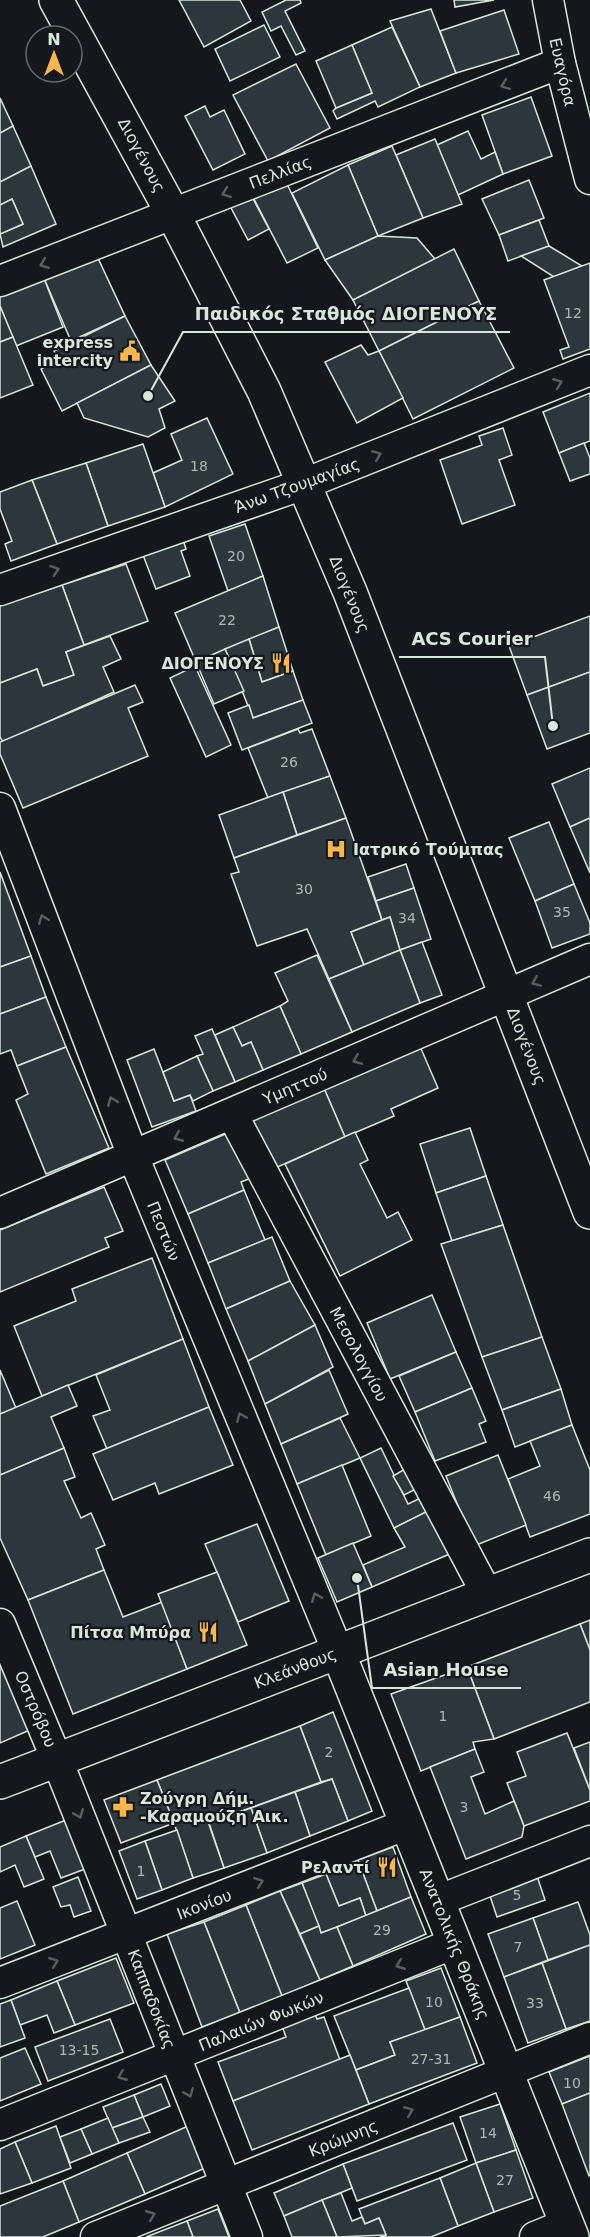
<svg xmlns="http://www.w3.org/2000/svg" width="590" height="2237" font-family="'DejaVu Sans',sans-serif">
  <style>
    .building { fill: #2c363c; stroke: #d8e6dc; stroke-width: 1.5 }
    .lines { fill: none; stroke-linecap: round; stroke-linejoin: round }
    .street-casing { stroke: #d8e6dc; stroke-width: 33 }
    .secondary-casing { stroke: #d8e6dc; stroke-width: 36 }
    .street { stroke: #14181c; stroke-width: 30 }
    .secondary { stroke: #14181c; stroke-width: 33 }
    .oneway { stroke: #59605f }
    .labels { text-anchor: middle; stroke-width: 4.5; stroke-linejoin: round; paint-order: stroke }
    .number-label { font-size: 14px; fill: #adbab4 }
    .street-label { font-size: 16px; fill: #d8e6dc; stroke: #14181c }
    .poi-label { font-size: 16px; font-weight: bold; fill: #d8e6dc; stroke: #14181c; text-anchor: end }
    .leader { fill: none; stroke: #d8e6dc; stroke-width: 2 }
    .callout-dot { fill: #d8e6dc; stroke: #14181c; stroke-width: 2 }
    .callout-label { font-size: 18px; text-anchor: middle; font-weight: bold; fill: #d8e6dc; stroke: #14181c; stroke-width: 4.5; stroke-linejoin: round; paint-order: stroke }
  </style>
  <rect width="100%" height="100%" fill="#14181c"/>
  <g class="building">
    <polygon points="179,0 240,0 251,21 204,47"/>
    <polygon points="286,0 300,0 301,3 285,11 305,51 296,55 281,26 271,31 262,12"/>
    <polygon points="454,0 494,0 455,7"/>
    <polygon points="431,9 456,73 420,87 390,21"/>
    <polygon points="504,10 519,54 456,73 440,31"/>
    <polygon points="264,25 280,57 230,81 215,49"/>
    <polygon points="392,27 420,87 378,107 375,101 337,119 333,111 336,108 372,93 352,45"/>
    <polygon points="352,45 372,93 336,108 316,61"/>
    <polygon points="296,64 330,128 268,161 233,95"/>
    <polygon points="531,97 552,156 503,174 482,115"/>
    <polygon points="0,98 13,126 0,133"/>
    <polygon points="205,106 210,117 224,110 245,154 213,170 185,116"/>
    <polygon points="13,126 31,166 0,182 0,133"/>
    <polygon points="468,131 481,159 495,152 503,174 458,195 437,145"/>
    <polygon points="435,139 462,204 423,218 396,155"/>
    <polygon points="392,146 423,218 378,236 348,165"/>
    <polygon points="348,165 378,236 325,260 292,193"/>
    <polygon points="31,166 56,224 3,247 0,234 23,224 12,199 0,205 0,182"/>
    <polygon points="529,180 544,218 499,235 482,199"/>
    <polygon points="286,182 318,248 287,263 254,199"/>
    <polygon points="250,193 269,229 248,240 229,204"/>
    <polygon points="12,199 23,224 0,234 0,205"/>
    <polygon points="539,220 549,246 508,261 499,235"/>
    <polygon points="378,236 417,238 435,259 353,300 325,260"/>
    <polygon points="549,246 582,266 554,277 521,256"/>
    <polygon points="454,249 479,301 379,351 353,300"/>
    <polygon points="96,254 125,316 71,341 43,276"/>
    <polygon points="590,263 590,349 563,359 560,350 569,347 544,280"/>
    <polygon points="43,276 63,327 16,346 0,306 0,293"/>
    <polygon points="479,301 514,368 413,419 379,351"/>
    <polygon points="0,306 13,337 0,342"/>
    <polygon points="125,316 151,365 62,411 41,369 58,360 54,351"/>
    <polygon points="13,337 33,385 0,398 0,342"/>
    <polygon points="361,345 368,355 379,351 403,398 357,423 325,362"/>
    <polygon points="151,365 175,401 159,409 165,428 148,437 84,418 77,403"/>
    <polygon points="590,393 590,441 559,453 543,412"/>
    <polygon points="207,418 233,474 165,507 153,473 182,460 171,434"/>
    <polygon points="503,428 512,455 499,460 515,505 462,524 440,460 482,445 479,436"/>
    <polygon points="584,443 590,458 590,474 570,481 559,453"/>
    <polygon points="143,444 165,507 108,526 86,463"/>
    <polygon points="86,463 108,526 57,544 32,480"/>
    <polygon points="32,480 57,544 11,561 5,544 12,541 0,509 0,492"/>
    <polygon points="245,524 263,576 228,591 209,536"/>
    <polygon points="183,540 186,549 181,551 190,576 156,589 143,555"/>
    <polygon points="126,564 148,621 84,645 62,585"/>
    <polygon points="263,576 279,627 196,662 175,613"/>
    <polygon points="62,585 84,645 66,652 74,675 43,686 37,669 0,683 0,606"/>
    <polygon points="590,616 590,672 527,695 509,646"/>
    <polygon points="279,627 293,671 262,682 249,639"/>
    <polygon points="110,636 121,659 103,667 114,692 3,742 0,737 0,683 37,669 43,686 74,675 66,652"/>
    <polygon points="249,639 262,682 293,671 303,700 253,718 225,649"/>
    <polygon points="225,649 244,691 214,704 196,662"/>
    <polygon points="195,666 231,745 206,757 170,678"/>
    <polygon points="590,672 590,733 547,749 527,695"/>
    <polygon points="135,685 143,702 128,708 148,756 23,808 0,754 0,742"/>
    <polygon points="303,700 312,723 242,750 228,713 249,705 253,718"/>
    <polygon points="298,729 300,733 312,729 330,776 268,798 248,748"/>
    <polygon points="590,768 590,818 570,827 552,784"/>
    <polygon points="330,776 346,818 297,835 283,792"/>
    <polygon points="283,792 297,835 234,858 219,815"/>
    <polygon points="346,818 382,920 351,932 364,965 329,979 307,929 257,946 231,874 239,872 234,858"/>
    <polygon points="590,818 590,873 570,827"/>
    <polygon points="549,822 574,884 535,901 509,838"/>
    <polygon points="406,864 414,888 376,901 368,877"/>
    <polygon points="0,872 31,956 0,967"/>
    <polygon points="574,884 590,923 590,934 552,948 535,901"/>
    <polygon points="414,888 431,939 400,950 390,917 382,920 376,901"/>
    <polygon points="390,917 400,950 364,965 351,932"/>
    <polygon points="422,942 442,995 420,1003 400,950"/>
    <polygon points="400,950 420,1003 352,1032 329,979"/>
    <polygon points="317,955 352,1032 301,1054 280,1006 288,1001 275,973"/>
    <polygon points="31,956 46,997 0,1014 0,967"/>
    <polygon points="46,997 66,1047 17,1066 11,1050 0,1054 0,1014"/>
    <polygon points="280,1006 301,1054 263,1070 251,1042 242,1046 233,1027"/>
    <polygon points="233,1027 242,1046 251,1042 263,1070 235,1082 215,1035"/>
    <polygon points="212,1029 235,1082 213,1091 197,1056 203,1054 195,1036"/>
    <polygon points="419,1044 438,1088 391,1109 394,1116 345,1137 323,1086"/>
    <polygon points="66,1047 109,1148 46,1174 16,1100 28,1094 17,1066"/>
    <polygon points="154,1049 174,1101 190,1095 196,1111 152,1127 127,1060"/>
    <polygon points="197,1056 213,1091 193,1101 190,1095 174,1101 163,1072"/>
    <polygon points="323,1086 345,1137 273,1169 250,1120"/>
    <polygon points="470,1128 486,1176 436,1193 420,1144"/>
    <polygon points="230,1132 251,1178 241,1182 244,1190 188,1214 165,1160"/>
    <polygon points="355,1132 368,1160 360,1164 387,1218 398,1212 412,1240 340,1276 285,1164"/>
    <polygon points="486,1176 503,1225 452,1241 436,1193"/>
    <polygon points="104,1187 123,1231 105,1238 109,1247 0,1292 0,1230"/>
    <polygon points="244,1190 265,1240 208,1263 188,1214"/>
    <polygon points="503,1225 542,1337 482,1357 441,1244"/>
    <polygon points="272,1237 290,1281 226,1309 208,1263"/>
    <polygon points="152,1258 183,1339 42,1396 14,1326 76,1301 72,1289"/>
    <polygon points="290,1281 315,1325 248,1361 226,1309"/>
    <polygon points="432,1295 456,1352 390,1379 367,1323"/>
    <polygon points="315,1325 333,1367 265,1404 248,1361"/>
    <polygon points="542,1337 561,1389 502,1410 482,1357"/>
    <polygon points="183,1339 209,1407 107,1449 93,1416 110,1410 96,1375"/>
    <polygon points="456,1352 472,1388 415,1412 399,1376"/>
    <polygon points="0,1370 16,1408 0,1414"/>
    <polygon points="329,1370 348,1414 281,1444 265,1404"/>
    <polygon points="68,1385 77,1406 51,1417 64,1448 0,1475 0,1414"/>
    <polygon points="472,1388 486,1421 479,1424 486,1442 435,1461 415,1412"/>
    <polygon points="561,1389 572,1425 515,1447 502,1410"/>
    <polygon points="209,1407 233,1465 159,1494 155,1483 113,1500 93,1454"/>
    <polygon points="340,1418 360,1458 297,1484 281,1444"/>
    <polygon points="572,1425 590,1470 590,1514 530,1537 508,1479 540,1466 530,1441"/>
    <polygon points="64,1448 75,1477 64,1481 81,1518 91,1513 105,1545 96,1549 104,1570 28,1600 0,1538 0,1475"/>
    <polygon points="381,1448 408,1504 427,1495 434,1508 394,1528 360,1458"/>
    <polygon points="498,1455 526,1525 474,1546 446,1476"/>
    <polygon points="342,1465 371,1536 326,1555 297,1484"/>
    <polygon points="405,1469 416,1489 404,1495 393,1476"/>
    <polygon points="434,1508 452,1553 372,1587 363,1565 405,1547 394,1528"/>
    <polygon points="257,1524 289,1601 238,1622 205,1544"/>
    <polygon points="353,1543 372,1587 337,1602 318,1558"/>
    <polygon points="104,1570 123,1617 162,1602 187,1669 73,1714 28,1600"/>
    <polygon points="217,1572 247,1645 187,1669 158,1594"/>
    <polygon points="590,1620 590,1650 580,1624"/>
    <polygon points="580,1624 590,1650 590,1702 494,1739 467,1667"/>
    <polygon points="0,1653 32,1729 0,1743"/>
    <polygon points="467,1667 494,1739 473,1742 475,1749 421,1771 391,1694"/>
    <polygon points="333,1712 372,1811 348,1821 332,1779 321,1782 300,1726"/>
    <polygon points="300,1726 321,1782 209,1823 205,1813 174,1823 157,1780"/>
    <polygon points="567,1733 590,1790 590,1801 524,1826 507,1783 526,1776 517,1752"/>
    <polygon points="590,1742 590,1790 574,1748"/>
    <polygon points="475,1749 484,1772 471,1777 485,1814 514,1801 524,1826 522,1837 466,1859 430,1767"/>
    <polygon points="332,1779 348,1821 310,1836 295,1792"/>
    <polygon points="157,1780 174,1823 121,1843 104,1800"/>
    <polygon points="295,1792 310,1836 267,1853 251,1808"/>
    <polygon points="251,1808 267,1853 224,1868 209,1823"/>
    <polygon points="205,1813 224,1868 193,1878 174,1823"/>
    <polygon points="66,1820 85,1869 61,1878 50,1851 35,1857 26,1836"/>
    <polygon points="177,1830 193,1878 162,1890 145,1841"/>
    <polygon points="26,1836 44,1879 24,1887 15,1865 0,1872 0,1847"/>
    <polygon points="145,1841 162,1890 137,1899 119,1851"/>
    <polygon points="393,1847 411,1897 377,1911 358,1860"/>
    <polygon points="358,1860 377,1911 366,1916 360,1898 339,1906 326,1874"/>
    <polygon points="536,1873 545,1900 497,1917 488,1890"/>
    <polygon points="326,1874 339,1906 360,1898 366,1916 321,1933 302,1883"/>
    <polygon points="78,1877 91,1911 74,1917 70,1905 61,1907 53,1887"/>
    <polygon points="302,1883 319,1926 300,1934 280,1891"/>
    <polygon points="280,1891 320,1980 282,1996 246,1905"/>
    <polygon points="411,1897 426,1934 353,1966 337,1927"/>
    <polygon points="17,1901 35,1945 0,1959 0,1908"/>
    <polygon points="578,1902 590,1935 590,1945 548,1960 533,1918"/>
    <polygon points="246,1905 282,1996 240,2013 204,1922"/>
    <polygon points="533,1918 548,1960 504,1977 488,1934"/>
    <polygon points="204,1922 240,2013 202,2027 167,1934"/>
    <polygon points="319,1926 321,1933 337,1927 353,1966 320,1980 300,1934"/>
    <polygon points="590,1945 590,2021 566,2029 542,1963"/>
    <polygon points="116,1958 134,2003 75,2025 57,1981"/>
    <polygon points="542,1963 566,2029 528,2043 504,1977"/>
    <polygon points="441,1968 460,2017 425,2030 406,1981"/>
    <polygon points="57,1981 75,2025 54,2033 47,2015 20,2025 11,2000"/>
    <polygon points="409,1988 425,2030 390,2042 395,2055 356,2070 334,2016"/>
    <polygon points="11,2000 25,2038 0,2047 0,2004"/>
    <polygon points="315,2014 317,2019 324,2017 340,2060 233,2101 218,2062 286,2037 282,2026"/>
    <polygon points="460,2017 477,2063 369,2104 356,2070 395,2055 390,2042"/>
    <polygon points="110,2019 123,2052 48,2081 35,2047"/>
    <polygon points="25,2048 41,2084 0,2101 0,2058"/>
    <polygon points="350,2055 369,2104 252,2150 233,2101"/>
    <polygon points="590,2056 590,2093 562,2104 549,2072"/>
    <polygon points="161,2084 170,2106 143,2117 134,2095"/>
    <polygon points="590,2093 590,2175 589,2176 562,2104"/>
    <polygon points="134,2095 143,2117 112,2128 103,2107"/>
    <polygon points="500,2104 516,2150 476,2163 460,2117"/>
    <polygon points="143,2117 150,2132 119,2143 112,2128"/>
    <polygon points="108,2118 119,2143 92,2154 81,2129"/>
    <polygon points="453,2123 467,2160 357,2201 343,2164"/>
    <polygon points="56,2126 71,2168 32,2183 15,2142"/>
    <polygon points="188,2126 205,2168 145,2194 127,2153"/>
    <polygon points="81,2129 92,2154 70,2163 60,2137"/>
    <polygon points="15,2142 32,2183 0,2194 0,2149"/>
    <polygon points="516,2150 533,2198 494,2212 476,2163"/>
    <polygon points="127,2153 145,2194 79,2222 63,2181"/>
    <polygon points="476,2163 494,2212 458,2226 440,2178"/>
    <polygon points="343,2164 352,2188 284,2216 274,2193"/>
    <polygon points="440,2178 458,2226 431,2237 380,2237 386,2235 379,2218 365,2224 359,2209"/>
    <polygon points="63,2181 79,2222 43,2237 0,2237 0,2206"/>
    <polygon points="341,2193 352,2221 362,2217 365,2224 379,2218 386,2235 337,2237 322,2200"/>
    <polygon points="322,2200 337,2237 292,2237 284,2216"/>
    <polygon points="218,2209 229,2237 193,2237 187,2221"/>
    <polygon points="187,2221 193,2237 146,2237"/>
  </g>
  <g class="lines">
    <g class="street-casing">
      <g id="street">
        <polyline points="548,0 560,63 590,179"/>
        <polyline points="0,281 560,63"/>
        <polyline points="0,590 304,484 590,370"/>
        <polyline points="0,808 133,1156 338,1652"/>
        <polyline points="232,1114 487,1594"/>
        <polyline points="0,1213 590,959"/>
        <polyline points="0,1624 57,1760 247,2237"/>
        <polyline points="437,1901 590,1841"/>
        <polyline points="0,1983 407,1824"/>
        <polyline points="0,2125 455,1943"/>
        <polyline points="96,2237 590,2038"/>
        <polyline points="535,2237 567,2224"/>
      </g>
    </g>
    <g class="secondary-casing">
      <g id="secondary">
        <polyline points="56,0 173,214 264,391 350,592 590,1212"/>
        <polyline points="338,1652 572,2237"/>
        <polyline points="0,1782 590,1555"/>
      </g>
    </g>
    <use href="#street" class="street"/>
    <use href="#secondary" class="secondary"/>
  </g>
  <defs><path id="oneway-chevron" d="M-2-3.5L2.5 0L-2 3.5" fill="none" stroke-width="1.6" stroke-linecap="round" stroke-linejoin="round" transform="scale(1.5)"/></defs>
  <g class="oneway">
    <use href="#oneway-chevron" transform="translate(505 85) rotate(159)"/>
    <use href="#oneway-chevron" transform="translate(226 193) rotate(159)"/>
    <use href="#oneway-chevron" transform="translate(44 264) rotate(159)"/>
    <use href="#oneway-chevron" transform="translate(558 383) rotate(-22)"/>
    <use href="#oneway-chevron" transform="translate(377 455) rotate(-22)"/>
    <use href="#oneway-chevron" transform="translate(55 570) rotate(-19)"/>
    <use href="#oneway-chevron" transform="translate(43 919) rotate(-111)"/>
    <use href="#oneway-chevron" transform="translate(536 982) rotate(157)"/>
    <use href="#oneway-chevron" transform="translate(357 1060) rotate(157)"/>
    <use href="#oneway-chevron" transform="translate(112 1101) rotate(-111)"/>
    <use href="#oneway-chevron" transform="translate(178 1137) rotate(157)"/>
    <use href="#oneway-chevron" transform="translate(241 1417) rotate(-112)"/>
    <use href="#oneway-chevron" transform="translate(316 1597) rotate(-112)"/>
    <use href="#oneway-chevron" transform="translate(79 1814) rotate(68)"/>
    <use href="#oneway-chevron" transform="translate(259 1882) rotate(-21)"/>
    <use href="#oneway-chevron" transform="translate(54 1962) rotate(-21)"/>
    <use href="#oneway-chevron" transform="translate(400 1965) rotate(158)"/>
    <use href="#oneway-chevron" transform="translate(122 2076) rotate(158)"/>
    <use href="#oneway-chevron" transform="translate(189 2093) rotate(68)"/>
    <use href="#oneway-chevron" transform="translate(409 2111) rotate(-22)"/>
    <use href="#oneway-chevron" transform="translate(151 2215) rotate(-22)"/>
  </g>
  <defs>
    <g id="civic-bare" transform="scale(1.62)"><path d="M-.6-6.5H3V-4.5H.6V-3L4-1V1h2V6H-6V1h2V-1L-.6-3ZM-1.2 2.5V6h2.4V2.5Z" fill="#ffb74d" stroke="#14181c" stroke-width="2.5" paint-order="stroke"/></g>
    <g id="restaurant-bare" transform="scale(1.62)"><path d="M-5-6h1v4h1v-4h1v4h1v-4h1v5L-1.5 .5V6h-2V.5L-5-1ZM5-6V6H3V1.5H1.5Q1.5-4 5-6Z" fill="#ffb74d" stroke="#14181c" stroke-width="2.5" paint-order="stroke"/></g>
    <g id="hospital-bare" transform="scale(1.62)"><path d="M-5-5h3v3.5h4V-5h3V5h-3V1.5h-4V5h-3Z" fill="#ffb74d" stroke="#14181c" stroke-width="2.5" paint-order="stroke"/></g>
    <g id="pharmacy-bare" transform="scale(1.62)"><path d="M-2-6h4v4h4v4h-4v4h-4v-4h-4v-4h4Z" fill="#ffb74d" stroke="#14181c" stroke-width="2.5" paint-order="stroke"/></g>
  </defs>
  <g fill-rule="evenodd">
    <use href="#civic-bare" x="130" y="351"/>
    <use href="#restaurant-bare" x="281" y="663"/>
    <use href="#hospital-bare" x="336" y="849"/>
    <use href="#restaurant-bare" x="208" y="1632"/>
    <use href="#pharmacy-bare" x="123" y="1807"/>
    <use href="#restaurant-bare" x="387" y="1867"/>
  </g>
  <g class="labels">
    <g class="number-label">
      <text x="573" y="318">12</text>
      <text x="199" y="471">18</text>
      <text x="236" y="561">20</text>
      <text x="227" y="625">22</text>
      <text x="289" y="767">26</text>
      <text x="304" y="894">30</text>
      <text x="562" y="917">35</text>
      <text x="407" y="923">34</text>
      <text x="552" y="1501">46</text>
      <text x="443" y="1721">1</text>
      <text x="329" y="1757">2</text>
      <text x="464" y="1812">3</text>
      <text x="141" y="1876">1</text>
      <text x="517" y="1900">5</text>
      <text x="382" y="1935">29</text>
      <text x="518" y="1952">7</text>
      <text x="434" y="2007">10</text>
      <text x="535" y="2008">33</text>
      <text x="79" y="2055">13-15</text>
      <text x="431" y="2064">27-31</text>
      <text x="572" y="2088">10</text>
      <text x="488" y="2138">14</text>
      <text x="505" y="2185">27</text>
    </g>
    <g class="street-label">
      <text transform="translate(563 72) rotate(77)" y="6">Ευαγόρα</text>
      <text transform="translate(142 155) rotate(62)" y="6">Διογένους</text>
      <text transform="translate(280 172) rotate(-21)" y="6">Πελλίας</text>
      <text transform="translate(297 485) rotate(-20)" y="6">Άνω Τζουμαγίας</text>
      <text transform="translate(350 594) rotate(68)" y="6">Διογένους</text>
      <text transform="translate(527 1046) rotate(69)" y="6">Διογένους</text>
      <text transform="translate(295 1086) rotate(-23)" y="6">Υμηττού</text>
      <text transform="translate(164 1231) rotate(68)" y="6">Πεστών</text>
      <text transform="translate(359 1354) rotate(62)" y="6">Μεσολογγίου</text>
      <text transform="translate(295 1668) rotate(-21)" y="6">Κλεάνθους</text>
      <text transform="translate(36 1709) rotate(67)" y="6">Οστρόβου</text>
      <text transform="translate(204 1904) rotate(-21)" y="6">Ικονίου</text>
      <text transform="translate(455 1944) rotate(68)" y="6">Ανατολικής Θράκης</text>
      <text transform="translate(152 1999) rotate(69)" y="6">Καππαδοκίας</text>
      <text transform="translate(261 2021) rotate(-22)" y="6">Παλαιών Φωκών</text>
      <text transform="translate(343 2138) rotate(-22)" y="6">Κρώμνης</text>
    </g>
    <g class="poi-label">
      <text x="113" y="348">express<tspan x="113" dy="18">intercity</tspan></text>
      <text x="264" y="669">ΔΙΟΓΕΝΟΥΣ</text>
      <text x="353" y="855" text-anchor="start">Ιατρικό Τούμπας</text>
      <text x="191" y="1638">Πίτσα Μπύρα</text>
      <text x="140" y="1804" text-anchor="start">Ζούγρη Δήμ.<tspan x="140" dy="18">-Καραμούζη Αικ.</tspan></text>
      <text x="370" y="1873">Ρελαντί</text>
    </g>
  </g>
  <path class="leader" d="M148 396L183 332H510M553 726L545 657H399M357 1578L372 1688H521"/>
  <g class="callout-dot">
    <circle cx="148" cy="396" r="6"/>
    <circle cx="553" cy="726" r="6"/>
    <circle cx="357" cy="1578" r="6"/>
  </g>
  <g class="callout-label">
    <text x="346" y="320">Παιδικός Σταθμός ΔΙΟΓΕΝΟΥΣ</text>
    <text x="472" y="645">ACS Courier</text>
    <text x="446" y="1676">Asian House</text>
  </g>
  <g transform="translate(54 54)"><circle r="28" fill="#14181c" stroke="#626a69" stroke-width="1.5"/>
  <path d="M0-4.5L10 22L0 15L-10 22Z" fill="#ffb74d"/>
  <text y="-9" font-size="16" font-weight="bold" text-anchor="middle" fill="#d8e6dc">N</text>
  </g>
</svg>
